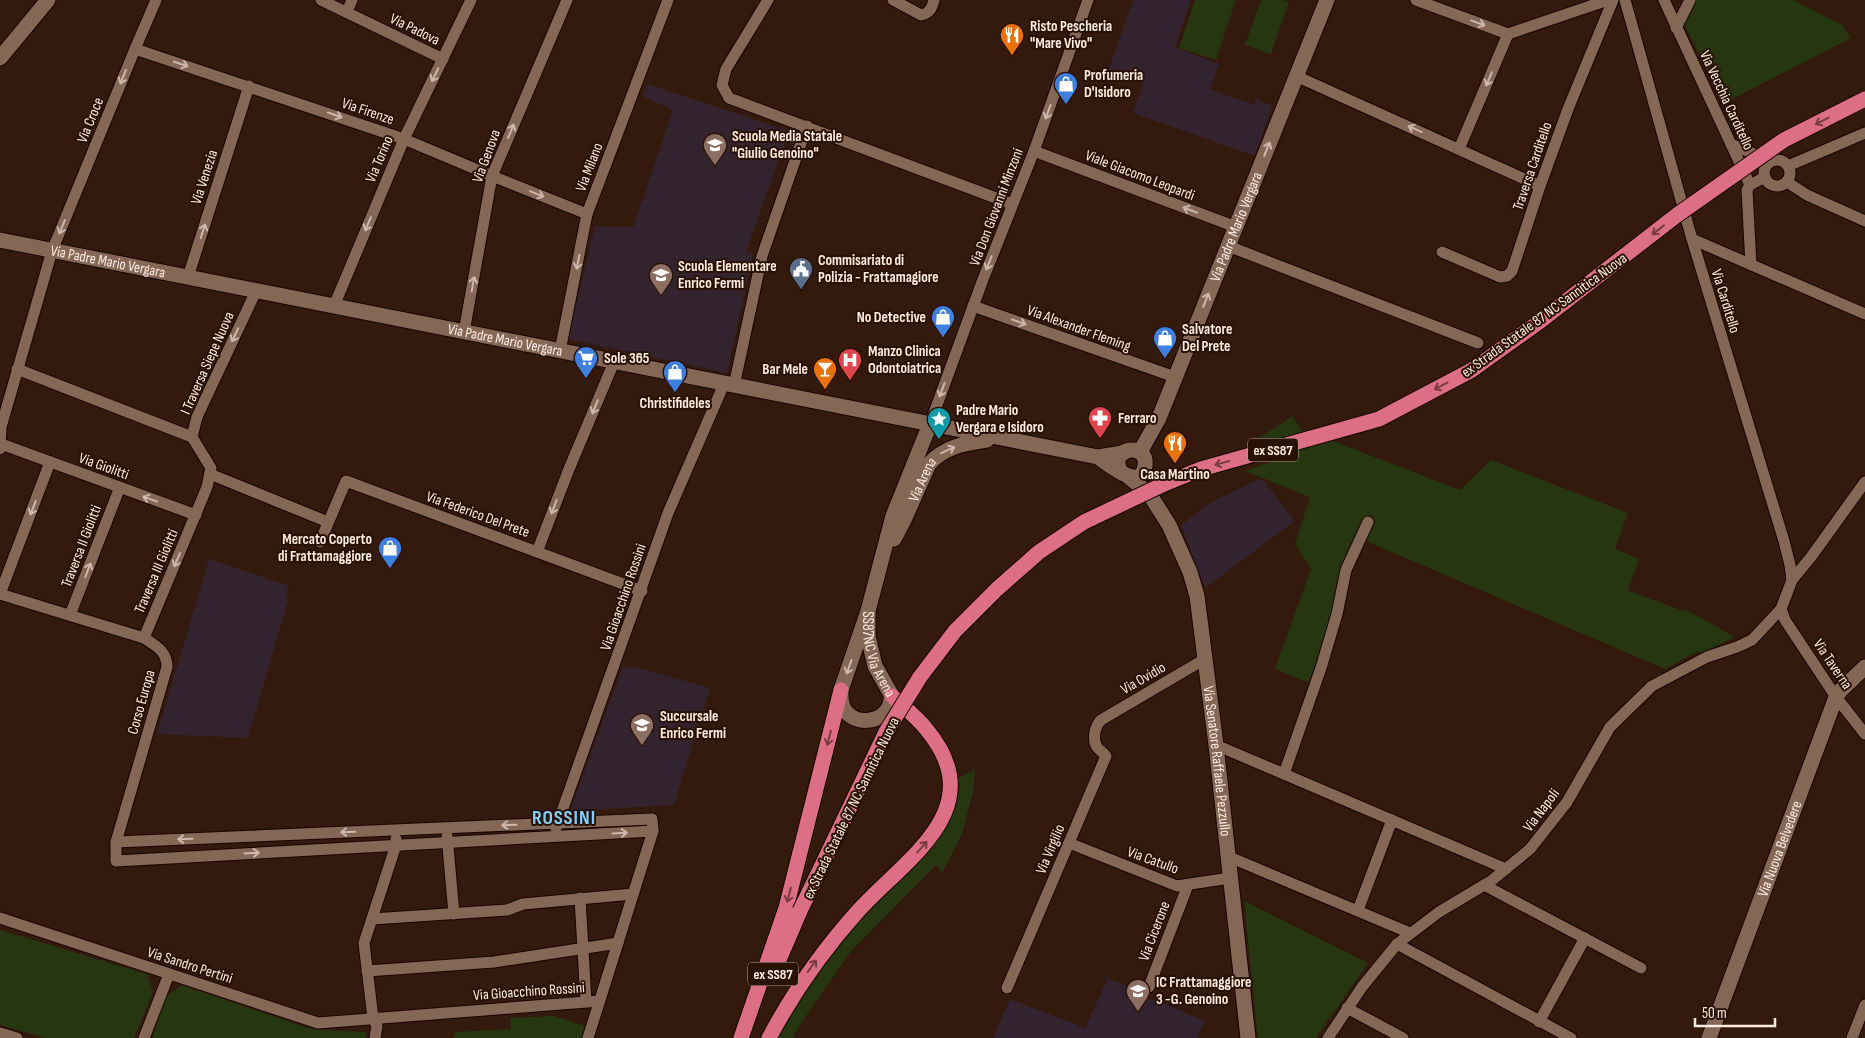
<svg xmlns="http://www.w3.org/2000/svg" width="1865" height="1038" font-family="'Sofia Sans Condensed',sans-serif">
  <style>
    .education { fill: #33232e }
    .green { fill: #253611 }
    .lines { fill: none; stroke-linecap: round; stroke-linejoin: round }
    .minor-casing { stroke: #190500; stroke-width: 13 }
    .tertiary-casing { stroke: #190500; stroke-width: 17 }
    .trunk-casing { stroke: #190500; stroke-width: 17 }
    .minor { stroke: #856756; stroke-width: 11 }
    .tertiary { stroke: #856756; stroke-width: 15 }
    .trunk { stroke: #dc6e85; stroke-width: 15 }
    .trunk-bridge-casing { stroke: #190500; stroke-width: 17; stroke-linecap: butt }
    .trunk-bridge { stroke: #dc6e85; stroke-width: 15 }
    .oneway { stroke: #ceb7ab }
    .oneway2 { stroke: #7a3b3e }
    .labels { text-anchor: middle; stroke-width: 4; stroke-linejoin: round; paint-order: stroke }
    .shield { fill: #291104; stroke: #beaaa0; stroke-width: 1 }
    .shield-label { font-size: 14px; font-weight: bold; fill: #feece3 }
    .poi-label { font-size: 15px; font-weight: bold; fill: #feece3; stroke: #291104; text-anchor: start }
    .street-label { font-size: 15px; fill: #feece3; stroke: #291104 }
    .district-label { font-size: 20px; font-weight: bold; letter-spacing: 1px; fill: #82cdfc; stroke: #291104 }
  </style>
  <rect width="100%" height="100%" fill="#331a0c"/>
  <g class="education">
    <polygon points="1133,0 1191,0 1175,47 1219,64 1210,89 1254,105 1256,99 1272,106 1255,156 1133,113 1143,84 1108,71"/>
    <polygon points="647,84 789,131 746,252 753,254 727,373 568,339 595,226 633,227 673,110 642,96"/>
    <polygon points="1259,479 1264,481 1295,521 1205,588 1181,525 1208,504"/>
    <polygon points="209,559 289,586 286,597 289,598 248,738 157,734"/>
    <polygon points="623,666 630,668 632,666 710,688 674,805 570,811"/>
    <polygon points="1108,978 1140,992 1141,995 1152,1000 1154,999 1205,1021 1197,1038 993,1038 1010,999 1085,1028"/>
  </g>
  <g class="green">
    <polygon points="1195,0 1236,0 1216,60 1179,48"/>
    <polygon points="1261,0 1282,0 1289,2 1271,54 1245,45"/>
    <polygon points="1695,0 1793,0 1842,25 1851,38 1723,104 1684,23"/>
    <polygon points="1292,416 1306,436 1272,459 1259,438"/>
    <polygon points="1333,441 1460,490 1491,460 1628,513 1615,549 1639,559 1628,591 1684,611 1685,609 1735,637 1701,653 1698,651 1665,669 1354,536 1310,683 1275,669 1311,569 1295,544 1310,497 1245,471 1273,461 1290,450"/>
    <polygon points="975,769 973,792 962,834 942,873 936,865 851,951 797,1029 793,1038 776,1038 820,965 859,918 941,832 955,804 957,779"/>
    <polygon points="1244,901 1368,963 1316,1038 1258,1038"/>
    <polygon points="0,930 147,974 153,991 134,1038 45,1038 0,1025"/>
    <polygon points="182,985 305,1027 323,1030 367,1032 365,1038 152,1038 166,997"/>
    <polygon points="554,1016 585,1026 581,1038 453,1038 456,1032 511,1029 510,1018"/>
  </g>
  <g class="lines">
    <g class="minor-casing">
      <g id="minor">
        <polyline points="321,0 443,59"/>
        <polyline points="768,0 726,69 722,85 729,98 1012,204"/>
        <path d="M893,0L921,15C930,13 932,8 934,0"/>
        <polyline points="1416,0 1508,34 1608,0"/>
        <polyline points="1664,0 1750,185"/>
        <polyline points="347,12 352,0"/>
        <polyline points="1676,28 1690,0"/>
        <polyline points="135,49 404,139 492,176 587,214"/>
        <polyline points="1296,76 1540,186"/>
        <polyline points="1731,144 1766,159"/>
        <polyline points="1459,149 1508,34"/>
        <polyline points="1034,151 1236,227"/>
        <circle cx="1777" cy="173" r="13"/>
        <polyline points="1788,166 1865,133"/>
        <polyline points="1787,182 1807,195 1865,221"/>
        <polyline points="1692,239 1865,314"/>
        <polyline points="1228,246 1478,343"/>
        <polyline points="1442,252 1500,277 1507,276 1512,271 1540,186 1568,109 1613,0"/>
        <polyline points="1751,265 1747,190 1750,185 1765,177"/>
        <polyline points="188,277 249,86"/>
        <polyline points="334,306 404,139 471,0"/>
        <polyline points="973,306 1175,377"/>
        <polyline points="464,332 492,176 567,0"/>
        <polyline points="560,351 587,214 668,0"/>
        <polyline points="17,369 192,437"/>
        <polyline points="734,386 762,256 807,126"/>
        <polyline points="930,424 982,282 1034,151 1088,0"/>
        <polyline points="1,444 196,515"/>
        <polyline points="0,449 1,427 52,251 135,49 156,0"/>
        <polyline points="210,474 328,522"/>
        <polyline points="320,542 346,481 642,591"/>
        <polyline points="537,552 569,469 614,362"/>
        <polyline points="1792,580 1811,557 1865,482"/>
        <path d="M0,594L144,638C156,646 167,651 167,667L116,842V861L653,831"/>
        <polyline points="0,594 50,462"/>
        <polyline points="1781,609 1785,620 1836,697 1865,734"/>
        <polyline points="70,615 120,487"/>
        <polyline points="144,638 207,487 211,468 192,437 197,417 256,291"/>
        <polyline points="1216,745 1506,869"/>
        <polyline points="1284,774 1321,668 1337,614 1346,570 1368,522"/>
        <polyline points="556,828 668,513 724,384"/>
        <polyline points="447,836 454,914"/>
        <polyline points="116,842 652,819 653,831 588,1038"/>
        <polyline points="1069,843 1177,886 1230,878"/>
        <polyline points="1227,856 1410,933"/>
        <polyline points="1484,885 1641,968"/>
        <polyline points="580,898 586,1002"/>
        <polyline points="1358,910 1392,820"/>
        <polyline points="0,918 318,1023 599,1001"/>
        <polyline points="372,919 507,910 523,904 633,894"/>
        <polyline points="1397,944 1571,1038"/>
        <polyline points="367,971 494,962 618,943"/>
        <polyline points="1149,987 1188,885"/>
        <path d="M1007,988L1106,756C1104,753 1099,750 1097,747C1092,739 1095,726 1101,720L1205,659"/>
        <polyline points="1347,1008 1403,1038"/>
        <polyline points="1539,1022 1585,938"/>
        <polyline points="0,1033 17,1038"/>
        <polyline points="144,1038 169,974"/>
        <polyline points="375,1038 377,1026 373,1018 364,943 396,845 396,839"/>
        <polyline points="1328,1038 1362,987 1397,944 1439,912 1491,881 1530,849 1567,802 1610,727 1652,686 1707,657 1737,647 1752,640 1781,609 1792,580 1790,565 1784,541 1692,239 1625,0"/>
        <polyline points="1852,1038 1865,1005"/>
      </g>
    </g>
    <g class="tertiary-casing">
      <g id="tertiary">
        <polyline points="0,58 48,0"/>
        <path id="s1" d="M0,240L1098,457L1123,453"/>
        <path id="s2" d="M1140,452L1159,418L1327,0"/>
        <path d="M1098,457C1108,464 1141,492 1145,466C1149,441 1106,447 1121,472"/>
        <path id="s3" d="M1129,477L1150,495L1169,525L1190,572L1197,596L1216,745L1248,1038"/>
        <path id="s4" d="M894,539L904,520L929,464C944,447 965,443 987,440"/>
        <path id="s5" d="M868,611V636L875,666L892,696C891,699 890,704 889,707C881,722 859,725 847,713C841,707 841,699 841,690L868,611L893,516L930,424"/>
        <path id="s6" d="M1709,1038L1836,697L1841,690L1865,667"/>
      </g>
    </g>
    <g class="trunk-casing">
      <g id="trunk">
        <polyline points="772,976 800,911"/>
        <polyline points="741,1038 786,908 841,690"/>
        <path d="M769,1038C794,991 823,950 858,911C906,858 992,809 927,730C917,717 904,707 892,696"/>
      </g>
    </g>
    <use href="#minor" class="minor"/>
    <use href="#tertiary" class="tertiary"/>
    <use href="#trunk" class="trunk"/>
    <g class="trunk-bridge-casing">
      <polyline id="trunk-bridge" points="800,911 886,732 920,677 955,631 997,589 1039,552 1084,522 1164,484 1201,469 1379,419 1472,370 1539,322 1677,215 1784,140 1865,99"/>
    </g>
    <use href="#trunk-bridge" class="trunk-bridge"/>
  </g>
  <defs><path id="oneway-shaft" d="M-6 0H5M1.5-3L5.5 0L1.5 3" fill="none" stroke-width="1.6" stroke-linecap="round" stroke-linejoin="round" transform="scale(1.25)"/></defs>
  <g class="oneway">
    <use href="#oneway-shaft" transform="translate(1478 23) rotate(20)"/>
    <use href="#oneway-shaft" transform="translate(181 64) rotate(18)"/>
    <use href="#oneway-shaft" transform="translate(435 75) rotate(116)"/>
    <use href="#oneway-shaft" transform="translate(123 77) rotate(112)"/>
    <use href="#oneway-shaft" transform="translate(1489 79) rotate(113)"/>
    <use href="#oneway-shaft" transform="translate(1048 112) rotate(110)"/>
    <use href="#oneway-shaft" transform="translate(335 115) rotate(19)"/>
    <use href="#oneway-shaft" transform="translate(1415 129) rotate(-156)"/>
    <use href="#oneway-shaft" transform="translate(511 131) rotate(-67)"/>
    <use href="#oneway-shaft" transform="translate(1267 149) rotate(-68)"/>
    <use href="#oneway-shaft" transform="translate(537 194) rotate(22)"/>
    <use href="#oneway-shaft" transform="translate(1190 210) rotate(-159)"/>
    <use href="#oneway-shaft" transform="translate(368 224) rotate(113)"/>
    <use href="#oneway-shaft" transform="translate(62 227) rotate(112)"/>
    <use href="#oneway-shaft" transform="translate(203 231) rotate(-72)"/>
    <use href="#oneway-shaft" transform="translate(578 262) rotate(101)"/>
    <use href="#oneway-shaft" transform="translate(989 263) rotate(111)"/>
    <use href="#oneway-shaft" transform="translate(473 284) rotate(-80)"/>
    <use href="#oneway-shaft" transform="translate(1206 300) rotate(-68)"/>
    <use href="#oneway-shaft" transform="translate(1019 322) rotate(20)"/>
    <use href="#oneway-shaft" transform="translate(235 335) rotate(115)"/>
    <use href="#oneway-shaft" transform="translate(942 390) rotate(110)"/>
    <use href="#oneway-shaft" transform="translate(595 407) rotate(113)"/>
    <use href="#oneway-shaft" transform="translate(948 450) rotate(-24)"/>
    <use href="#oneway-shaft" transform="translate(150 499) rotate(-160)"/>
    <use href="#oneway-shaft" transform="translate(554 507) rotate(111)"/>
    <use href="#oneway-shaft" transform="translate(33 508) rotate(111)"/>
    <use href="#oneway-shaft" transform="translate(177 560) rotate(113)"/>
    <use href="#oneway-shaft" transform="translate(88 570) rotate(-69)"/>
    <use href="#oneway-shaft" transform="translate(849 667) rotate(109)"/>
    <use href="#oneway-shaft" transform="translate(509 825) rotate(178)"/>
    <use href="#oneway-shaft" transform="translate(348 832) rotate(178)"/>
    <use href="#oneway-shaft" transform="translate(620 833) rotate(-3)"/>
    <use href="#oneway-shaft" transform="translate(185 839) rotate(178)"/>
    <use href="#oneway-shaft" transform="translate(252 853) rotate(-3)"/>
  </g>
  <g class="oneway2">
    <use href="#oneway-shaft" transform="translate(1822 121) rotate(153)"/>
    <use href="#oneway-shaft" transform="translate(1658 230) rotate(142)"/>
    <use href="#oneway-shaft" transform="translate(1441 386) rotate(152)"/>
    <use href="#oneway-shaft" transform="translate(1222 463) rotate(165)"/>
    <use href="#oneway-shaft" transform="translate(829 738) rotate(104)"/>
    <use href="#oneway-shaft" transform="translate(922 847) rotate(-48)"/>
    <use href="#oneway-shaft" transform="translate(789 895) rotate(104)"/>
    <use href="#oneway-shaft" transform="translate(812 966) rotate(-54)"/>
  </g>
  <defs>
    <g id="restaurant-pin" transform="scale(1.25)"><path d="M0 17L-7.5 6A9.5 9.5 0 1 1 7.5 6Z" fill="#e8710a" stroke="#291104"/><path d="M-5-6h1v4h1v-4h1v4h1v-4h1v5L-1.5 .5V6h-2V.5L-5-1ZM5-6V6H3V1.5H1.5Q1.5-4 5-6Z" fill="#fff"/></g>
    <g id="shop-pin" transform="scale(1.25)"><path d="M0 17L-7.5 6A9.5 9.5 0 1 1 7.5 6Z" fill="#3f7fe0" stroke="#291104"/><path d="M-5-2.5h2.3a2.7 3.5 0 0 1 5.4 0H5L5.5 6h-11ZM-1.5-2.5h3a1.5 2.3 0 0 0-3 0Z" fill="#fff"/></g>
    <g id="school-pin" transform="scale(1.25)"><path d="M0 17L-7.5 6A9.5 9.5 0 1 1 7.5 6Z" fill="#8d6e63" stroke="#291104"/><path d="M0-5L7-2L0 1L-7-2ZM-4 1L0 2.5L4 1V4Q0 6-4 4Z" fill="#fff"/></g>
    <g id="civic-pin" transform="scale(1.25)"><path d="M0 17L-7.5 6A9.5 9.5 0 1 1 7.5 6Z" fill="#5c6f8a" stroke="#291104"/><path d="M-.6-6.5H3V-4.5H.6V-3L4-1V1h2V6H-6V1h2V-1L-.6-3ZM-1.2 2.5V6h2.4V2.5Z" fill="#fff"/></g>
    <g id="supermarket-pin" transform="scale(1.25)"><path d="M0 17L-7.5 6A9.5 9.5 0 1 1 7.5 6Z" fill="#3f7fe0" stroke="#291104"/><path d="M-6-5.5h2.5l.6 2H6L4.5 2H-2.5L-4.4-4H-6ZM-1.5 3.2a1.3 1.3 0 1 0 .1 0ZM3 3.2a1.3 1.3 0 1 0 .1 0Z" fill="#fff"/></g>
    <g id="hospital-pin" transform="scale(1.25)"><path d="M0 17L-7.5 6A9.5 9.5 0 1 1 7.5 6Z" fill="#e0444e" stroke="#291104"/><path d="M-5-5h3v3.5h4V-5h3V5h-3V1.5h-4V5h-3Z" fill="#fff"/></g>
    <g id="bar-pin" transform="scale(1.25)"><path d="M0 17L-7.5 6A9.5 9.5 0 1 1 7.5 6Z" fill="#e8710a" stroke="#291104"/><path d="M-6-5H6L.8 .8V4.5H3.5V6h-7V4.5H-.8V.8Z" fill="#fff"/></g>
    <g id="pharmacy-pin" transform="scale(1.25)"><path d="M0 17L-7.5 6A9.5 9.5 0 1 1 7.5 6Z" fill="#e0444e" stroke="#291104"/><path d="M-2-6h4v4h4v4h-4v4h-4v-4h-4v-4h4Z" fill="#fff"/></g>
    <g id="sight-pin" transform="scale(1.25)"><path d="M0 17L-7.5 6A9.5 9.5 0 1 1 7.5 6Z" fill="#0f9aa8" stroke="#291104"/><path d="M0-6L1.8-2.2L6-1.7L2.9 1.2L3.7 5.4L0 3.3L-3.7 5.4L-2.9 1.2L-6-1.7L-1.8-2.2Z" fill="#fff"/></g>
  </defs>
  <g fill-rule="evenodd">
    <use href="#restaurant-pin" x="1012" y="35"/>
    <use href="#shop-pin" x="1066" y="84"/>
    <use href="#school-pin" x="715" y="145"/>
    <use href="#civic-pin" x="801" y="269"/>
    <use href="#school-pin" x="661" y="275"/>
    <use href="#shop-pin" x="943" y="317"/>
    <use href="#shop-pin" x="1165" y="338"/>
    <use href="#supermarket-pin" x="586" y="358"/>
    <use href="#hospital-pin" x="850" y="360"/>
    <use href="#bar-pin" x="825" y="369"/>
    <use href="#shop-pin" x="675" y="372"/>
    <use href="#pharmacy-pin" x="1100" y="418"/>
    <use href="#sight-pin" x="939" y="419"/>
    <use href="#restaurant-pin" x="1175" y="443"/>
    <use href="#shop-pin" x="390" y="548"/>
    <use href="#school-pin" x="642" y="725"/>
    <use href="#school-pin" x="1138" y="991"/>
  </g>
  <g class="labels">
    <g class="shield">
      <rect x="1248" y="438.5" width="50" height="23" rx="4"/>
      <rect x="748" y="962.5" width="50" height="23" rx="4"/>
    </g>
    <g class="shield-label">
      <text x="1273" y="455">ex SS87</text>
      <text x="773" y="979">ex SS87</text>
    </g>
    <g class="poi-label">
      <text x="1030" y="31">Risto Pescheria<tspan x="1030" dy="17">"Mare Vivo"</tspan></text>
      <text x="1084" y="80">Profumeria<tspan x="1084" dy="17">D'Isidoro</tspan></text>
      <text x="732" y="141">Scuola Media Statale<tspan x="732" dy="17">"Giulio Genoino"</tspan></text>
      <text x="818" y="265">Commisariato di<tspan x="818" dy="17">Polizia - Frattamagiore</tspan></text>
      <text x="678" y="271">Scuola Elementare<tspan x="678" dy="17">Enrico Fermi</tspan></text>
      <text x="926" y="322" text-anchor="end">No Detective</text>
      <text x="1182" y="334">Salvatore<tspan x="1182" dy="17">Del Prete</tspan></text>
      <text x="868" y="356">Manzo Clinica<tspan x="868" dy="17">Odontoiatrica</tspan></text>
      <text x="604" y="363">Sole 365</text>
      <text x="808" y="374" text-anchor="end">Bar Mele</text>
      <text x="675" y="408" text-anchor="middle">Christifideles</text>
      <text x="956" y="415">Padre Mario<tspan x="956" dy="17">Vergara e Isidoro</tspan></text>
      <text x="1118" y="423">Ferraro</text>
      <text x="1175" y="479" text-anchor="middle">Casa Martino</text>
      <text x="372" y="544" text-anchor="end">Mercato Coperto<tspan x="372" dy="17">di Frattamaggiore</tspan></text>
      <text x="660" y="721">Succursale<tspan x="660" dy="17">Enrico Fermi</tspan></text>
      <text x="1156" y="987">IC Frattamaggiore<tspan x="1156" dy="17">3 -G. Genoino</tspan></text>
    </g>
    <g class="street-label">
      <text transform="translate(415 29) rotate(26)" y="5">Via Padova</text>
      <text transform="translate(1727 100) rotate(65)" y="5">Via Vecchia Carditello</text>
      <text transform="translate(368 111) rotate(19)" y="5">Via Firenze</text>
      <text transform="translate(90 120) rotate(-68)" y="5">Via Croce</text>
      <text transform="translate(486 156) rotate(-70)" y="5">Via Genova</text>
      <text transform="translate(379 159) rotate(-67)" y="5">Via Torino</text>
      <text transform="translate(1532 166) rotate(-71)" y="5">Traversa Carditello</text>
      <text transform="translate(589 167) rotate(-69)" y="5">Via Milano</text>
      <text transform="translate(1140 175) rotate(21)" y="5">Viale Giacomo Leopardi</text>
      <text transform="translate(204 177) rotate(-72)" y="5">Via Venezia</text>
      <text transform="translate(996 207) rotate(-69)" y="5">Via Don Giovanni Minzoni</text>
      <text dy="5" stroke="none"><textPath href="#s2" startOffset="245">Via Padre Mario Vergara</textPath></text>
      <text dy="5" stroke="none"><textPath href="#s1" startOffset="110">Via Padre Mario Vergara</textPath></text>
      <text transform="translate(1726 301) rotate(73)" y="5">Via Carditello</text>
      <text transform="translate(1544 315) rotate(-36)" y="5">ex Strada Statale 87 NC Sannitica Nuova</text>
      <text transform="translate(1079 328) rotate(20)" y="5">Via Alexander Fleming</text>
      <text dy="5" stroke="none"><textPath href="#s1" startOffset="515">Via Padre Mario Vergara</textPath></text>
      <text transform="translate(207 363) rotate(-66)" y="5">I Traversa Siepe Nuova</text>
      <text transform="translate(104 466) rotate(20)" y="5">Via Giolitti</text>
      <text dy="5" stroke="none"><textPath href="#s4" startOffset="66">Via Arena</textPath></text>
      <text transform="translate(478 514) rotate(20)" y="5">Via Federico Del Prete</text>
      <text transform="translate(81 546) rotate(-69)" y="5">Traversa II Giolitti</text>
      <text transform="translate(156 571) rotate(-67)" y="5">Traversa III Giolitti</text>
      <text transform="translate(623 597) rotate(-71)" y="5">Via Gioacchino Rossini</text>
      <text dy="5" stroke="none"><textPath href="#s5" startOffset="45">SS87NC Via Arena</textPath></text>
      <text transform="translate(1833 664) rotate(56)" y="5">Via Taverna</text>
      <text transform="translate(1143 678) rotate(-30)" y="5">Via Ovidio</text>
      <text transform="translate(141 702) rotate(-74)" y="5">Corso Europa</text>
      <text dy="5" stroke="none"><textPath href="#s3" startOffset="306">Via Senatore Raffaele Pezzullo</textPath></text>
      <text transform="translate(851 808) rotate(-64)" y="5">ex Strada Statale 87 NC Sannitica Nuova</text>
      <text transform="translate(1541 810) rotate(-53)" y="5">Via Napoli</text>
      <text dy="5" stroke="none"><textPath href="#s6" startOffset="202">Via Nuova Belvedere</textPath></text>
      <text transform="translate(1050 849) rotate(-67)" y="5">Via Virgilio</text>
      <text transform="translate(1153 860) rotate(20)" y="5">Via Catullo</text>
      <text transform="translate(1154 931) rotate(-69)" y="5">Via Cicerone</text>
      <text transform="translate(190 965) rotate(18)" y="5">Via Sandro Pertini</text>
      <text transform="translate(529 991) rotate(-4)" y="5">Via Gioacchino Rossini</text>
    </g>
    <g class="district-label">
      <text x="564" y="824">ROSSINI</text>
    </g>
  </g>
  <path d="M1695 1018v8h80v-8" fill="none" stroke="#feece3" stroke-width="2.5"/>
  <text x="1702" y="1018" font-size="15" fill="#feece3" stroke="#291104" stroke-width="4" paint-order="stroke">50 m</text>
</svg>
